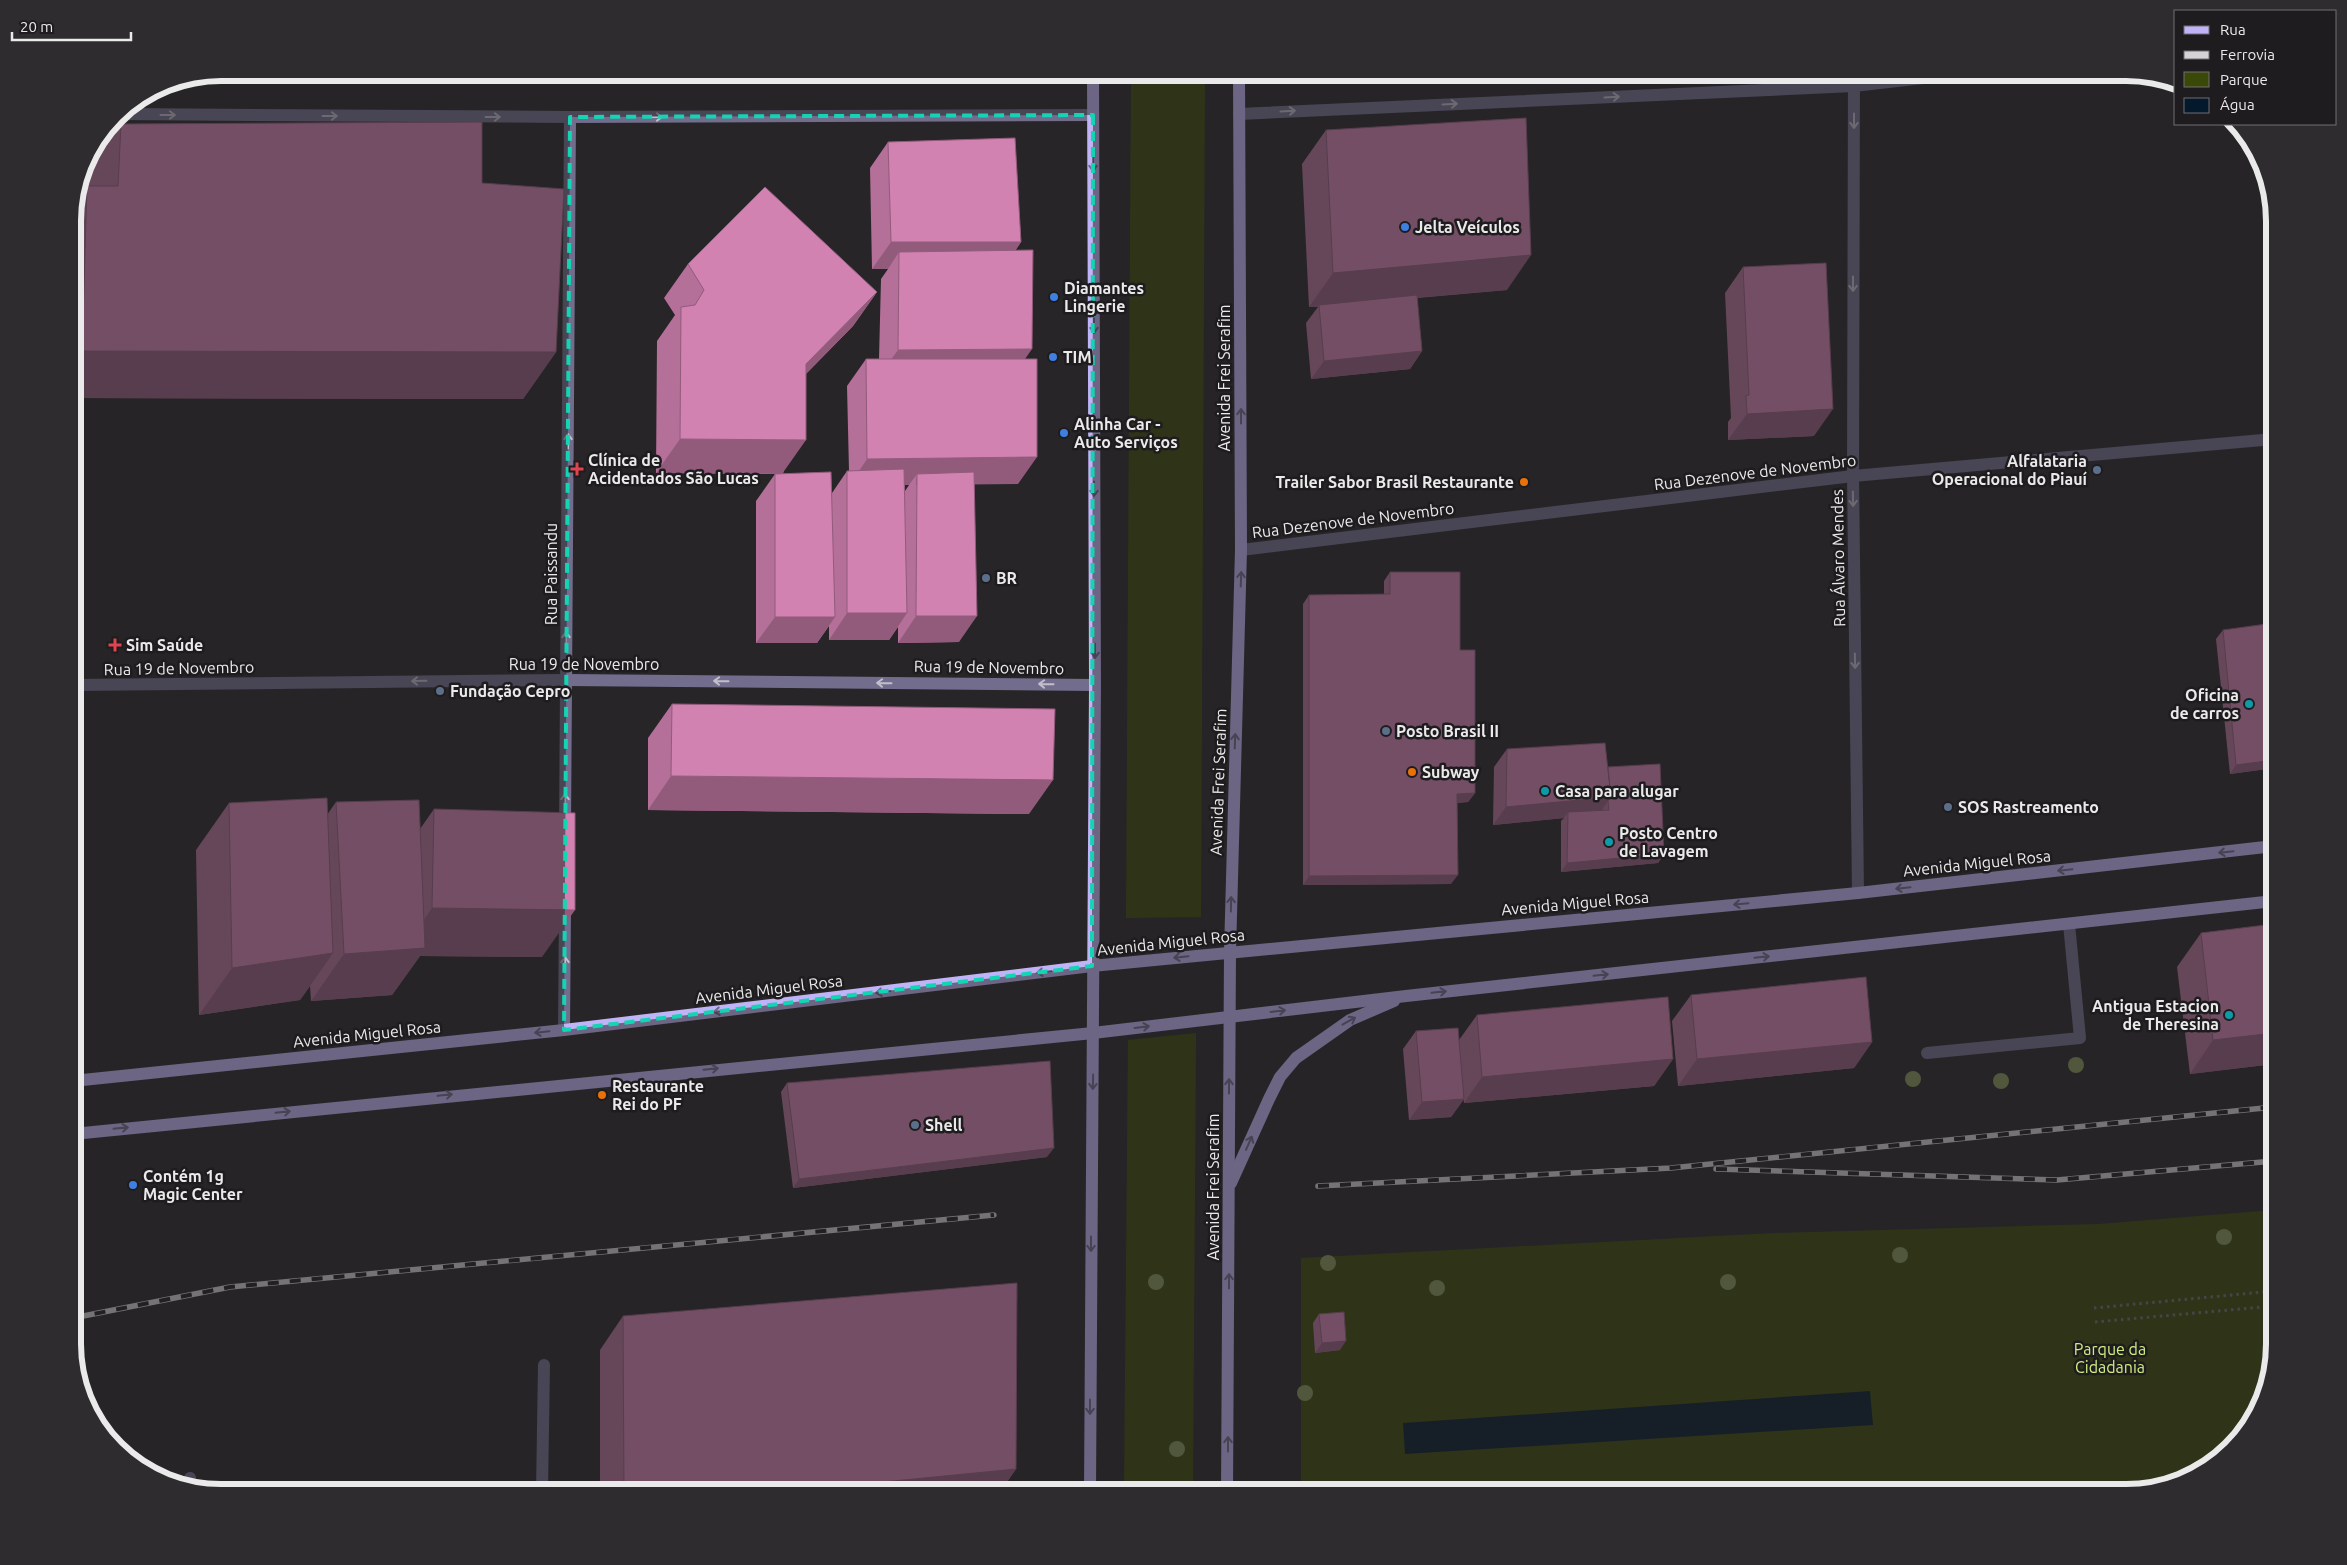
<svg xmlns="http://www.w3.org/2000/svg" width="2347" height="1565" font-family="Ubuntu,sans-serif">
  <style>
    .built { fill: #322c33 }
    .green { fill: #3a4808 }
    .water { fill: #04192b }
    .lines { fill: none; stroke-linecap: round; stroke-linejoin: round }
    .path { stroke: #6e6c6e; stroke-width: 3; stroke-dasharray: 2.5 4; stroke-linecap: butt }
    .minor { stroke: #726d8d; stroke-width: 12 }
    .major { stroke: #c0b3f7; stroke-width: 12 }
    .rail-casing { stroke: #d5d3d5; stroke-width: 5.5 }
    .rail { stroke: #1e1c1e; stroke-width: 4; stroke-dasharray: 11; stroke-linecap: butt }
    .tree { fill: #839457 }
    .wall { fill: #b47098; fill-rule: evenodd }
    .shaded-wall { fill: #925b7c }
    .building { fill: #d182b1; stroke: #925b7c }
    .oneway { stroke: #c1beca }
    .oneway2 { stroke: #6f688a }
    .marked { fill: none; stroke: #12d5b4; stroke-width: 4; stroke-dasharray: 10 6; stroke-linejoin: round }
    .shop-dot { fill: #3f7fe0; stroke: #1e1c1e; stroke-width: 2 }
    .health-dot { fill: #e0444e; stroke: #1e1c1e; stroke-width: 2 }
    .service-dot { fill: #5c6f8a; stroke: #1e1c1e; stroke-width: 2 }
    .food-dot { fill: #e8710a; stroke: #1e1c1e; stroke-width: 2 }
    .culture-dot { fill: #0f9aa8; stroke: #1e1c1e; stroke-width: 2 }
    .labels { text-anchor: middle; stroke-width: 5; stroke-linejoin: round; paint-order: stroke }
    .poi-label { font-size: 16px; font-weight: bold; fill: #ebeaeb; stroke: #1e1c1e; text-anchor: start }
    .street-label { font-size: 16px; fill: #ebeaeb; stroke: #1e1c1e }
    .park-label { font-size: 16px; fill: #cfee7f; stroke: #1e1c1e }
    .rim { fill: none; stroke: #ebeaeb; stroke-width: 6 }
  </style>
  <rect width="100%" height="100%" fill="#272527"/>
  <polygon class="built" points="222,72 1043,72 1043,81 194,78"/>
  <g class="green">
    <polygon points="1131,73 1205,73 1201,917 1126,918"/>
    <polygon points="1196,1033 1193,1492 1124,1492 1128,1040"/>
    <polygon points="2274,1210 2274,1344 2267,1391 2250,1426 2200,1473 2126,1492 1301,1492 1301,1258 1774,1233 2099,1224"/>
  </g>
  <polygon class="water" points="1870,1391 1873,1425 1405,1454 1403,1423"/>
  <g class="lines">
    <g class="path">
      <polyline points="2094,1308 2274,1291"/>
      <polyline points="2095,1322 2274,1306"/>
    </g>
    <g class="minor">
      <polyline points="1854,72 1853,476 1858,893"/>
      <polyline points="119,114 570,117 1093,115"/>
      <polyline points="1239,114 1854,86 1975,72"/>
      <polyline points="1241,550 1853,476 2274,439"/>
      <polyline points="73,685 566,680 1095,685"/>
      <polyline points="565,828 570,117"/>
      <polyline points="564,1030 565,908"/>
      <polyline points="1927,1053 2080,1038 2069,924"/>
      <polyline points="190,1478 191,1488"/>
      <polyline points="542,1492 544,1365"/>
    </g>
    <g class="major">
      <polyline points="73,1081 564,1030 1092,966 1858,893 2274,846"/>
      <polyline points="73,1134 1093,1033 1406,996 2274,901"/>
      <polyline points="1231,1183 1269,1099 1280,1077 1296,1058 1350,1020 1394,1001"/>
      <polyline points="1090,1492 1095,685 1093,72"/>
      <polyline points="1227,1492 1230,952 1241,550 1239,72"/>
    </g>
    <g class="rail-casing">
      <g id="rail">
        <polyline points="1716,1169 2057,1180 2274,1161"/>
        <polyline points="1318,1186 1671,1168 2274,1107"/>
        <polyline points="73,1318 230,1287 994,1215"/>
      </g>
    </g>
    <use href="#rail" class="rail"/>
  </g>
  <g class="tree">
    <circle cx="2076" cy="1065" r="8"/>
    <circle cx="1913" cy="1079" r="8"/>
    <circle cx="2001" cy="1081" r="8"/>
    <circle cx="2224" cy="1237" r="8"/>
    <circle cx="1900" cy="1255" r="8"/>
    <circle cx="1328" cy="1263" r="8"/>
    <circle cx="1156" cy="1282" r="8"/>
    <circle cx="1728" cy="1282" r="8"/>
    <circle cx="1437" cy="1288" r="8"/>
    <circle cx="1305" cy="1393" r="8"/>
    <circle cx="1177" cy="1449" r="8"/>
  </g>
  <g class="wall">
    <polygon points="121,124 482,183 556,352 523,399 73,398 73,212 75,203 87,186 88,186 88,171"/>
    <polygon points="1326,130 1507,290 1417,298 1422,351 1410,369 1311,379 1306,323 1318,307 1309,307 1302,164"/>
    <path d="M888,142L1021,242L1015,251L1025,359L1018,484H974L959,642L898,643V627L889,640H829V626L817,643H756V501L775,474L656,473L657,341L675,315L664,298L688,264L877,292L853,326L806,374L783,474L832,493L847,471H849L847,386L866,359H879L881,279L888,269H872L870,168ZM905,485H909L905,491Z"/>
    <polygon points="1743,267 1814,436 1728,440 1728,422 1731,418 1725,293"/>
    <polygon points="1390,572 1460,650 1475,793 1468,802 1457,803 1451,884 1303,885 1303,604 1309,595 1384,594 1384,581"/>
    <polygon points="2223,630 2274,768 2230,774 2216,639"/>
    <polygon points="672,704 1029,814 648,810 648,738"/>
    <polygon points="1507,749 1608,767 1664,854 1658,863 1561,872 1561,821 1564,818 1493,825 1494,767"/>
    <polygon points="336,802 420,829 434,809 542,957 420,956 392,995 311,1001 310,986 300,1000 199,1015 196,850 229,803 327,815"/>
    <polygon points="2274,924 2274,1064 2190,1074 2177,967 2201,933"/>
    <polygon points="1691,995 1872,1042 1854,1068 1678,1086 1672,1021"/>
    <polygon points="1477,1015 1673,1059 1654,1086 1464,1103 1463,1095 1464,1099 1451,1117 1409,1120 1403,1049 1416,1031 1459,1040"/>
    <polygon points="787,1083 1047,1157 793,1188 781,1092"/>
    <polygon points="1319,1314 1340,1350 1315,1353 1313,1323"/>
    <polygon points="623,1316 1016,1469 1000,1492 600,1492 600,1350"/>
  </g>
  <g class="shaded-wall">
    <polygon points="891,242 1021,242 1003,268 899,252 888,269 872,269"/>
    <polygon points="1531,255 1507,290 1319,306 1319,305 1318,307 1309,307 1333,273"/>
    <polygon points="877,292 853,326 782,398 806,364"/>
    <polygon points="1032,349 1014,375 879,376 898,350"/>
    <polygon points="82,351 556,352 523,399 73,398 73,364"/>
    <polygon points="1422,351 1410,369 1311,379 1324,361"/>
    <polygon points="1833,409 1814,436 1728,440 1747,414"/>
    <polygon points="680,439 806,440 782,474 656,473"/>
    <polygon points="1037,457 1018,484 916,485 917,474 909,485 849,486 867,459"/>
    <polygon points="847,613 907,613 889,640 829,640"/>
    <polygon points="916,616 977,616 959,642 898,643"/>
    <polygon points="775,617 835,617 817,643 756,643"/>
    <polygon points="2274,760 2274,768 2230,774 2236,765"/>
    <polygon points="671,776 1053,780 1029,814 648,810"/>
    <polygon points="1475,793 1468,802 1451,803 1457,794"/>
    <polygon points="1611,797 1598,815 1568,812 1564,818 1493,825 1506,807"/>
    <polygon points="1664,854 1658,863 1561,872 1567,863"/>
    <polygon points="1458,875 1451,884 1303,885 1309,876"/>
    <polygon points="432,908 575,910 542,957 420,956 392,995 311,1001 344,954 403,950"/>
    <polygon points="333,953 300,1000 199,1015 232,968"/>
    <polygon points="2274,1033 2274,1064 2190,1074 2213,1040"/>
    <polygon points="1872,1042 1854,1068 1678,1086 1697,1059"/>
    <polygon points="1673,1059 1654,1086 1464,1103 1482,1077"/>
    <polygon points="1464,1099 1451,1117 1409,1120 1422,1102"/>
    <polygon points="1054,1148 1047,1157 793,1188 799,1179"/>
    <polygon points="1346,1341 1340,1350 1315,1353 1322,1343"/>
    <polygon points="1016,1469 1000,1492 781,1492"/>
  </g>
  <g class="building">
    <polygon points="1526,118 1531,255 1333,273 1326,130"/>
    <polygon points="482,122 482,183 564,189 556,352 82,351 87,186 118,186 121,124"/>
    <polygon points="1015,138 1021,242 891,242 888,142"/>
    <polygon points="765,187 877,292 806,364 806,440 680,439 681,307 695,305 704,290 688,264"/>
    <polygon points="1033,250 1032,349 898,350 899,252"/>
    <polygon points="1826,263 1833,409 1747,414 1746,396 1749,395 1743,267"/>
    <polygon points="1417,295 1422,351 1324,361 1319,305"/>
    <polygon points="866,359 1037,359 1037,457 867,459"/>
    <polygon points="904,469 907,613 847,613 847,471"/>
    <polygon points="831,472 835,617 775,617 775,474"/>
    <polygon points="974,472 977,616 916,616 917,474"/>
    <polygon points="1390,572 1460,572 1460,650 1475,650 1475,793 1457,794 1458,875 1309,876 1309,595 1390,594"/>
    <polygon points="2274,623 2274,760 2236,765 2223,630"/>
    <polygon points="672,704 1055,709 1053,780 671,776"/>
    <polygon points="1605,743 1611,797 1506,807 1507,749"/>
    <polygon points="1660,764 1664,854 1567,863 1568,812 1609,810 1608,800 1611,797 1608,767"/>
    <polygon points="327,798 333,953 232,968 229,803"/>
    <polygon points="419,800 425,948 344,954 336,802"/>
    <polygon points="434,809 575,813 575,910 432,908"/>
    <polygon points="2274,924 2274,1033 2213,1040 2201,933"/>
    <polygon points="1866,977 1872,1042 1697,1059 1691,995"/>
    <polygon points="1668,997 1673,1059 1482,1077 1477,1015"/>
    <polygon points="1458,1028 1464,1099 1422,1102 1416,1031"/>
    <polygon points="1050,1061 1054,1148 799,1179 787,1083"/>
    <polygon points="1017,1283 1016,1469 781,1492 624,1492 623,1316"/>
    <polygon points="1344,1312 1346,1341 1322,1343 1319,1314"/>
  </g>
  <defs><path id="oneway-shaft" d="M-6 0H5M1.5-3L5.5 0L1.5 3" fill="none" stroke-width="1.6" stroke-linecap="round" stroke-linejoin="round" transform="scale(1.25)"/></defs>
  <g class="oneway">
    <use href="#oneway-shaft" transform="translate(1612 97) rotate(-3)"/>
    <use href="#oneway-shaft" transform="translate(1450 104) rotate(-3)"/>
    <use href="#oneway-shaft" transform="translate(1288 111) rotate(-3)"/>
    <use href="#oneway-shaft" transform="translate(168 115)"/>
    <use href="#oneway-shaft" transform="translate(330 116)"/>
    <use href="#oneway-shaft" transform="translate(493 117)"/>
    <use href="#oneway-shaft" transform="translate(655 117)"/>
    <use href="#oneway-shaft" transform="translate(1854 121) rotate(90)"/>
    <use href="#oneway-shaft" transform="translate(1853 284) rotate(90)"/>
    <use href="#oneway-shaft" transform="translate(568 441) rotate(-90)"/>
    <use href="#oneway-shaft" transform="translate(1853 499) rotate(89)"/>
    <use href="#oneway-shaft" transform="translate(566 639) rotate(-90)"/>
    <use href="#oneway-shaft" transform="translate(1855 661) rotate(89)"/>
    <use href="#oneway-shaft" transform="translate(419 681) rotate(179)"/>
    <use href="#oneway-shaft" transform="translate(721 681) rotate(-179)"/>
    <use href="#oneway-shaft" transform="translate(884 683) rotate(-179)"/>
    <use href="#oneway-shaft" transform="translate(1046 684) rotate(-179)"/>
    <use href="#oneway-shaft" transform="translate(565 801) rotate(-90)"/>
    <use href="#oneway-shaft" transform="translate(565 964) rotate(-90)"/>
  </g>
  <g class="oneway2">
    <use href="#oneway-shaft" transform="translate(1093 164) rotate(90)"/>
    <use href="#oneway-shaft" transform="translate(1094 326) rotate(90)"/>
    <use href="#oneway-shaft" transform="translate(1241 416) rotate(-90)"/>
    <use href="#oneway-shaft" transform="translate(1094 489) rotate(90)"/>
    <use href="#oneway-shaft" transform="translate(1241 579) rotate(-88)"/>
    <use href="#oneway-shaft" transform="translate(1095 651) rotate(90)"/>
    <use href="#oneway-shaft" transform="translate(1235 741) rotate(-88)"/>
    <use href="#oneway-shaft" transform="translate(2226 852) rotate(174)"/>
    <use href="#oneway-shaft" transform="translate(2065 870) rotate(174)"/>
    <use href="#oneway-shaft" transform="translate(1903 888) rotate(174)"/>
    <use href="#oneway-shaft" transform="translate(1231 904) rotate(-89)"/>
    <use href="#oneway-shaft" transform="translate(1741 904) rotate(175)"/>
    <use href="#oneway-shaft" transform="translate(1181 957) rotate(174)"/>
    <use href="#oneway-shaft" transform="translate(1762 957) rotate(-6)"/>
    <use href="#oneway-shaft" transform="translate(1044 972) rotate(173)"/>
    <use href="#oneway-shaft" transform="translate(1601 975) rotate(-6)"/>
    <use href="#oneway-shaft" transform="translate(883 992) rotate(173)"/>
    <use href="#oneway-shaft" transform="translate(1439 992) rotate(-6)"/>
    <use href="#oneway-shaft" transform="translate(721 1011) rotate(173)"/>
    <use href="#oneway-shaft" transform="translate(1278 1011) rotate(-7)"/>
    <use href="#oneway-shaft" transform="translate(1349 1021) rotate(-29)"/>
    <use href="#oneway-shaft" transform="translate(1142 1027) rotate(-7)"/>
    <use href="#oneway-shaft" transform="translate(542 1032) rotate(174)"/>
    <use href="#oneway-shaft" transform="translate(711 1069) rotate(-6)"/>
    <use href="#oneway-shaft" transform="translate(1093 1082) rotate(91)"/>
    <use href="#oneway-shaft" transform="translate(1229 1086) rotate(-90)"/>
    <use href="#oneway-shaft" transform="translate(445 1095) rotate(-6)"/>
    <use href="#oneway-shaft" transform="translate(283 1112) rotate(-6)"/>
    <use href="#oneway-shaft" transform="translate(121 1128) rotate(-6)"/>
    <use href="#oneway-shaft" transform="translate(1249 1143) rotate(-66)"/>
    <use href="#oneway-shaft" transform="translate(1091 1244) rotate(90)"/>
    <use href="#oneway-shaft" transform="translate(1229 1281) rotate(-90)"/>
    <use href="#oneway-shaft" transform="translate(1090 1407) rotate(90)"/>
    <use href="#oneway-shaft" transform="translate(1228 1444) rotate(-90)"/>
  </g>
  <path d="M0 0H2347V1565H0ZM1093,115L1092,966L564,1030L570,117Z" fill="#272527" fill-opacity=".55" fill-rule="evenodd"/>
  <path class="marked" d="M1093,115L1092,966L564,1030L570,117Z"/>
  <g class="shop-dot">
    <circle cx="1405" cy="227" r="5"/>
    <circle cx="1054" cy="297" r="5"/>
    <circle cx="1053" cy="357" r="5"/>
    <circle cx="1064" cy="433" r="5"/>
    <circle cx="133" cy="1185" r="5"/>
  </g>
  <g class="health-dot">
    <path d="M574.5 461.5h5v5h5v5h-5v5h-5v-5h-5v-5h5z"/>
    <path d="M112.5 637.5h5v5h5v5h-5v5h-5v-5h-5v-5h5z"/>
  </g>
  <g class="service-dot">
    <circle cx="2097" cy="470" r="5"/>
    <circle cx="986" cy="578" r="5"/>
    <circle cx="440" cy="691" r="5"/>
    <circle cx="1386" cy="731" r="5"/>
    <circle cx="1948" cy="807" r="5"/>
    <circle cx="915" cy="1125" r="5"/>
  </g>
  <g class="food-dot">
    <circle cx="1524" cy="482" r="5"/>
    <circle cx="1412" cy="772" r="5"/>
    <circle cx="602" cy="1095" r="5"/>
  </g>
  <g class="culture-dot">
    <circle cx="2249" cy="704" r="5"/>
    <circle cx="1545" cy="791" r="5"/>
    <circle cx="1609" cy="842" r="5"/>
    <circle cx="2229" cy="1015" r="5"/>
  </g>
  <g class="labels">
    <g class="poi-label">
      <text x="1415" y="233">Jelta Veículos</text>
      <text x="1064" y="294">Diamantes<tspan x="1064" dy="18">Lingerie</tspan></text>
      <text x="1063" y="363">TIM</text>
      <text x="1074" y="430">Alinha Car -<tspan x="1074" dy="18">Auto Serviços</tspan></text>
      <text x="588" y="466">Clínica de<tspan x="588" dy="18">Acidentados São Lucas</tspan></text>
      <text x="2087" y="467" text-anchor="end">Alfalataria<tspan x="2087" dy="18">Operacional do Piauí</tspan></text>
      <text x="1514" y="488" text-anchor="end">Trailer Sabor Brasil Restaurante</text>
      <text x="996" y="584">BR</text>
      <text x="126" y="651">Sim Saúde</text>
      <text x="450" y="697">Fundação Cepro</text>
      <text x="2239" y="701" text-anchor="end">Oficina<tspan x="2239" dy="18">de carros</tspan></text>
      <text x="1396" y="737">Posto Brasil II</text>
      <text x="1422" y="778">Subway</text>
      <text x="1555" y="797">Casa para alugar</text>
      <text x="1958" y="813">SOS Rastreamento</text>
      <text x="1619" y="839">Posto Centro<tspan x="1619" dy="18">de Lavagem</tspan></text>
      <text x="2219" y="1012" text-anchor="end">Antigua Estacion<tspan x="2219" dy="18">de Theresina</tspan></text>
      <text x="612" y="1092">Restaurante<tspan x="612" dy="18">Rei do PF</tspan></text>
      <text x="925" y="1131">Shell</text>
      <text x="143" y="1182">Contém 1g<tspan x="143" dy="18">Magic Center</tspan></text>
    </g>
    <g class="street-label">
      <text transform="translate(1224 378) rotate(-90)" y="6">Avenida Frei Serafim</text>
      <text transform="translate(1755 472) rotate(-7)" y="6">Rua Dezenove de Novembro</text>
      <text transform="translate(1353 520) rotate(-7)" y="6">Rua Dezenove de Novembro</text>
      <text transform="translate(1838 558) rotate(-91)" y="6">Rua Álvaro Mendes</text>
      <text transform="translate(551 574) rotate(-90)" y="6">Rua Paissandu</text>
      <text x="584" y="670">Rua 19 de Novembro</text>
      <text transform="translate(989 667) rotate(1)" y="6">Rua 19 de Novembro</text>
      <text transform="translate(179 668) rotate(-1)" y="6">Rua 19 de Novembro</text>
      <text transform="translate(1218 782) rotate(-88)" y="6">Avenida Frei Serafim</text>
      <text transform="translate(1977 863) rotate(-6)" y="6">Avenida Miguel Rosa</text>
      <text transform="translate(1575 903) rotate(-5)" y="6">Avenida Miguel Rosa</text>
      <text transform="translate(1171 942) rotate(-6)" y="6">Avenida Miguel Rosa</text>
      <text transform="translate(769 989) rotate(-7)" y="6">Avenida Miguel Rosa</text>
      <text transform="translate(367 1034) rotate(-6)" y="6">Avenida Miguel Rosa</text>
      <text transform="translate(1213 1187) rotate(-90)" y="6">Avenida Frei Serafim</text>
    </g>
    <g class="park-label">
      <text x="2110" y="1355">Parque da<tspan x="2110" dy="18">Cidadania</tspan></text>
    </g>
  </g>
  <path d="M0 0H2347V1565H0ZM221 81H2126A140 140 0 0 1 2266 221V1344A140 140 0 0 1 2126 1484H221A140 140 0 0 1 81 1344V221A140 140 0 0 1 221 81Z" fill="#2e2c2e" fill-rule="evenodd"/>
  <path class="rim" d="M221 81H2126A140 140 0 0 1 2266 221V1344A140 140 0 0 1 2126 1484H221A140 140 0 0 1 81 1344V221A140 140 0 0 1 221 81Z"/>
  <rect x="2174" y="10" width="162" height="115" fill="#1e1c1e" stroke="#706e70"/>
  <rect x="2184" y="26" width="25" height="8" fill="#c0b3f7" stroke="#706e70"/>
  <text x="2220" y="35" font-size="15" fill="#ebeaeb">Rua</text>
  <rect x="2184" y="51" width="25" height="8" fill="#d5d3d5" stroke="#706e70"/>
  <text x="2220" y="60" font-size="15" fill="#ebeaeb">Ferrovia</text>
  <rect x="2184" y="72" width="25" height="15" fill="#3a4808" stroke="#706e70"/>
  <text x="2220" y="85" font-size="15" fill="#ebeaeb">Parque</text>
  <rect x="2184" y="98" width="25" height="15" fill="#04192b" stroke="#706e70"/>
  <text x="2220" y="110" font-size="15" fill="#ebeaeb">Água</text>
  <path d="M12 32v8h119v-8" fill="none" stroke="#ebeaeb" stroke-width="2.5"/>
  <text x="20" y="32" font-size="15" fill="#ebeaeb" stroke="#1e1c1e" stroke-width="4" paint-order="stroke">20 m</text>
</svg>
